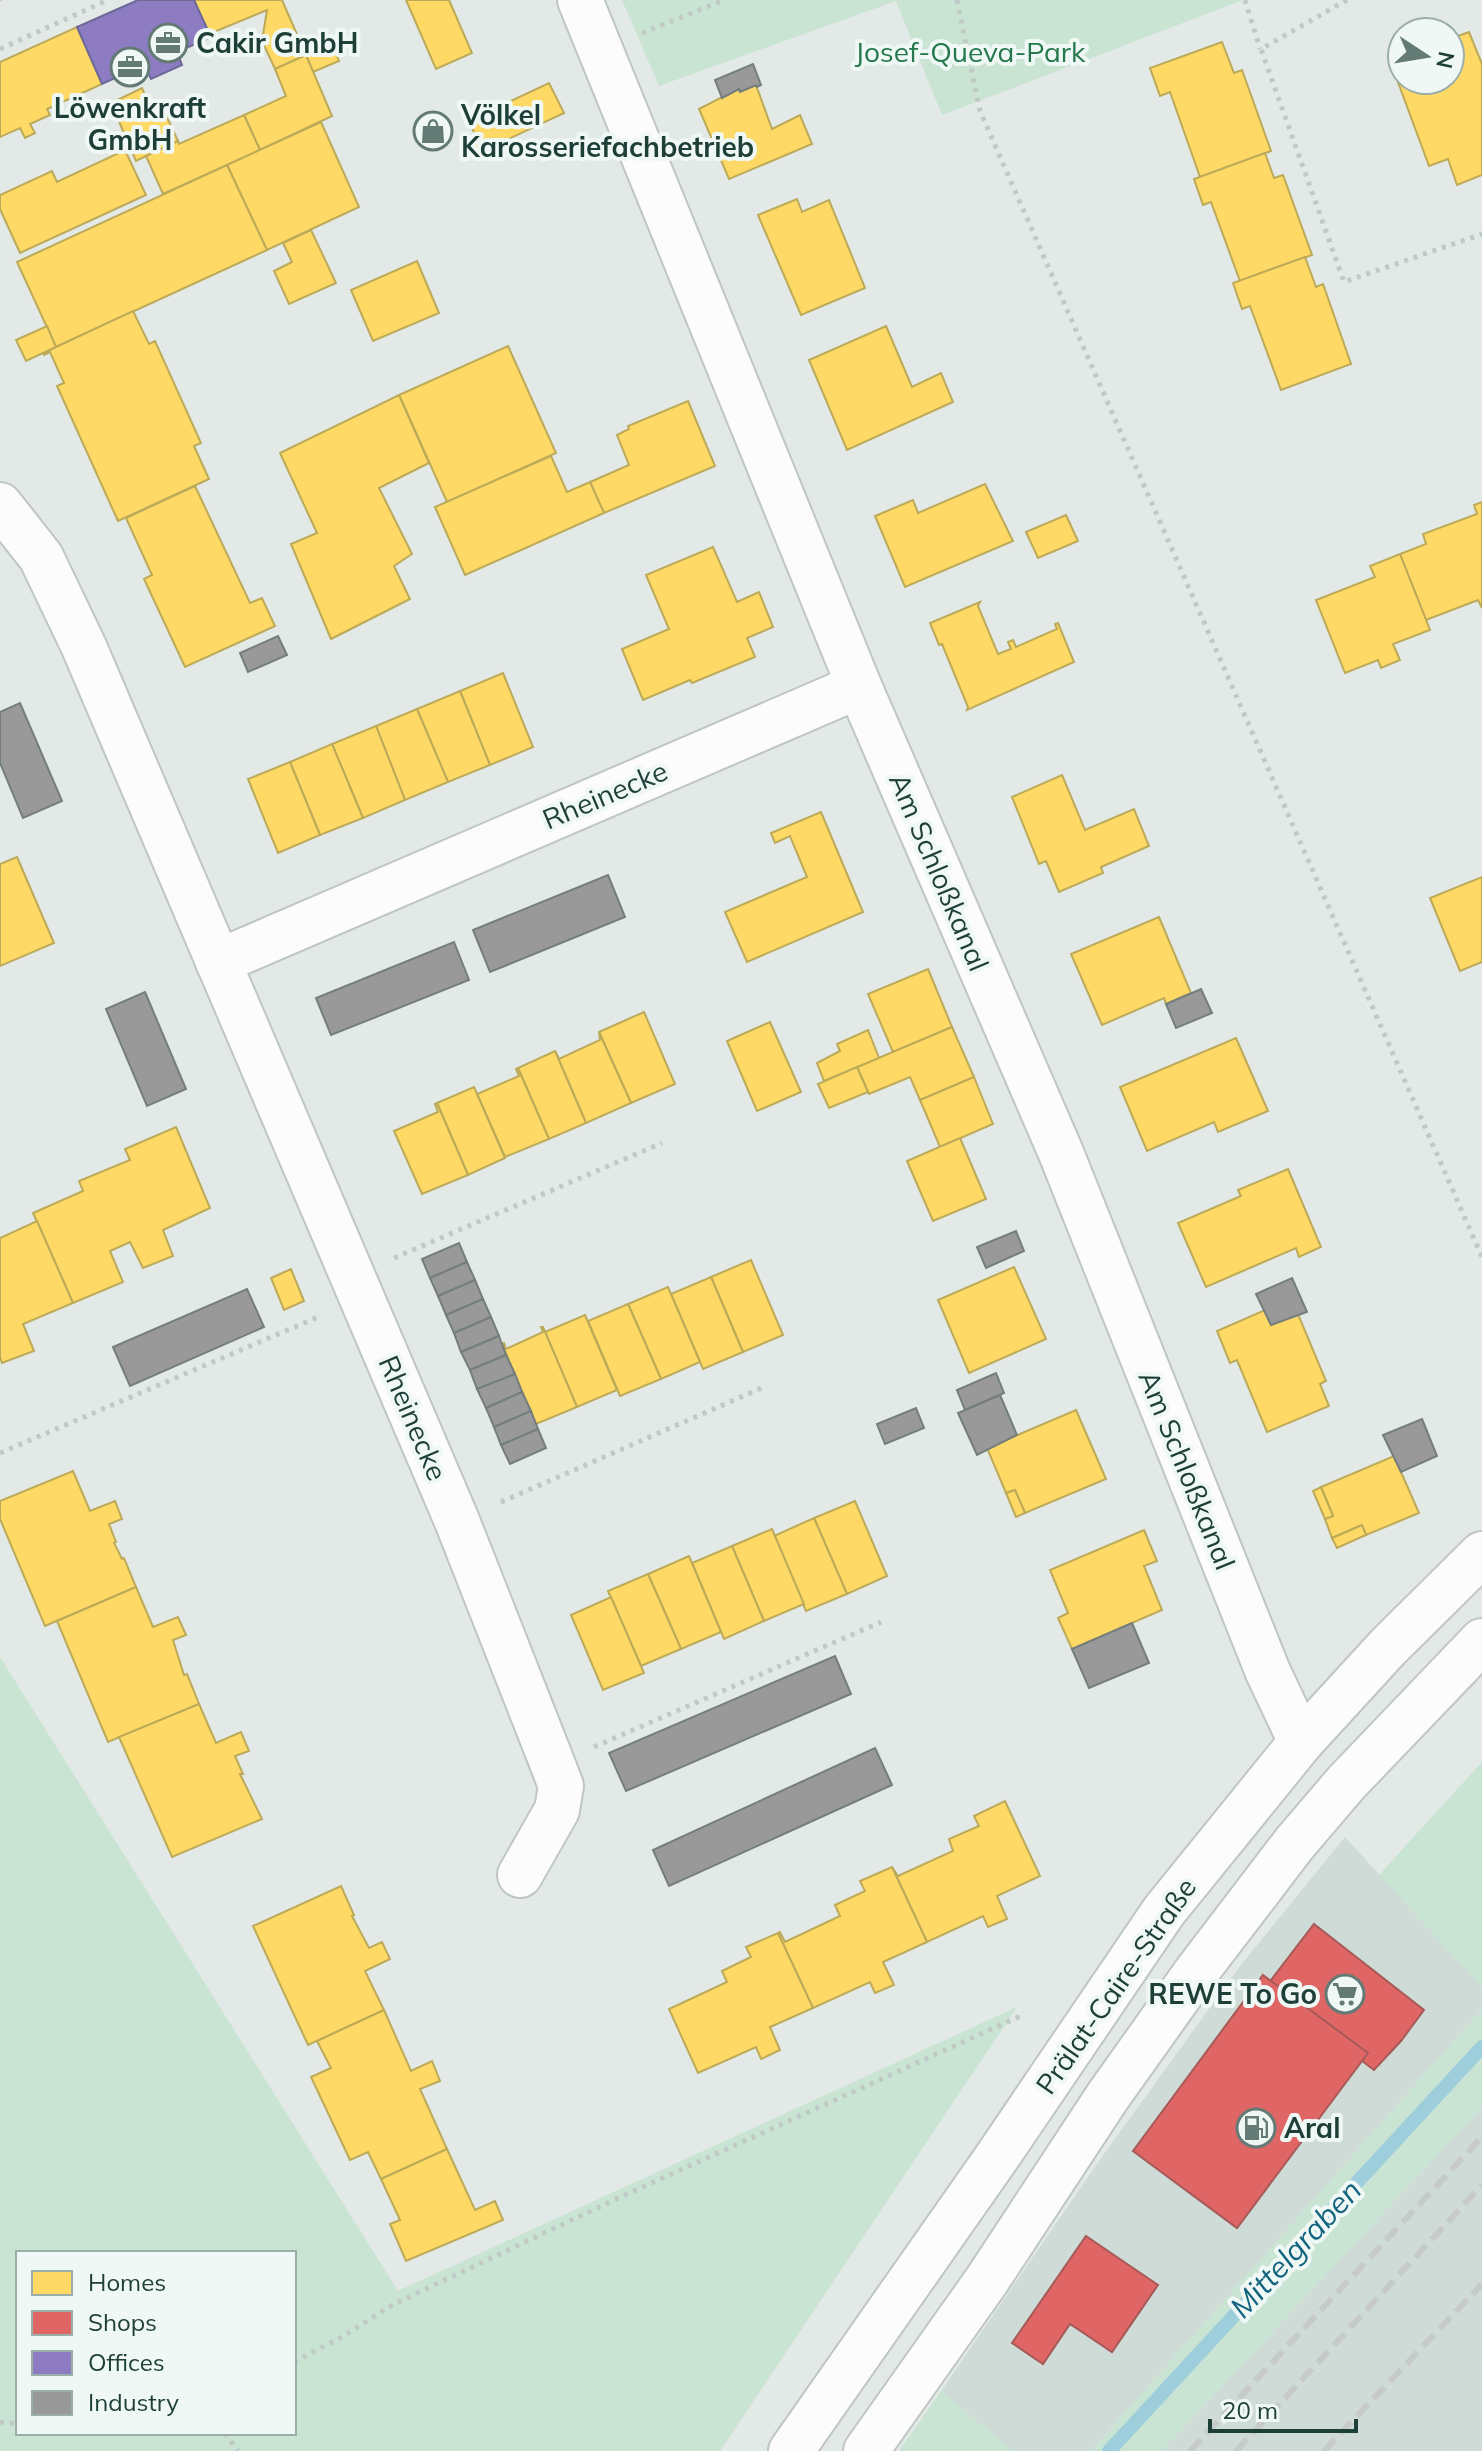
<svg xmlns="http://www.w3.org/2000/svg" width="1482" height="2451" font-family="Mulish,sans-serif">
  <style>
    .built { fill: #cfdbd6 }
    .green { fill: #c9e4d3; fill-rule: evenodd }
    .homes { fill: #ffd966; stroke: #bcaa58; stroke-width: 2 }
    .shops { fill: #e06666; stroke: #a65a58; stroke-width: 2 }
    .offices { fill: #8e7cc3; stroke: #6c6999; stroke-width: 2 }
    .industry { fill: #999; stroke: #747e7c; stroke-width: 2 }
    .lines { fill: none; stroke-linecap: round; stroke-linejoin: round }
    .stream { stroke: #9ecedc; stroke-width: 14 }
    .minor-casing { stroke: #bfc6c3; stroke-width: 48 }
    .tertiary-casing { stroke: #bfc6c3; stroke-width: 48 }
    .path { stroke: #bfcac7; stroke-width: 5; stroke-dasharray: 4 6; stroke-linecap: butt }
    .minor { stroke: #fbfcfb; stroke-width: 44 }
    .tertiary { stroke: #fbfcfb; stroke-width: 44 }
    .tram { stroke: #c6cac9; stroke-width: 2 }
    .rail { stroke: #c6cac9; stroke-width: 6; stroke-dasharray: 16 8; stroke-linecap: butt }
    .labels { text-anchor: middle; stroke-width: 8; stroke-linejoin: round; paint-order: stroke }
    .poi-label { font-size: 28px; font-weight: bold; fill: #1e3e38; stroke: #f0f8f5; text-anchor: start }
    .park-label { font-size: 28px; fill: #24784c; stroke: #f0f8f5 }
    .street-label { font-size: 28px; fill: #1e3e38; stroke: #f0f8f5 }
    .water-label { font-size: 30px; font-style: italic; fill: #13647f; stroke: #f0f8f5 }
  </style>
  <rect width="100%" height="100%" fill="#e2e9e6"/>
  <g class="built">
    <polygon points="1345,1837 1482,1987 1482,2009 1091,2451 1013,2451 941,2391 1099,2161 1240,1966"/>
    <polygon points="1482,2107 1482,2451 1162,2451"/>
  </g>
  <g class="green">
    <polygon points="622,0 1243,0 942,115 896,1 659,86"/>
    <path d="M0,1657L398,2291L1017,2007L720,2451H0ZM294,2253V2433H18V2253Z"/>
    <polygon points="1482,1762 1482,1987 1379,1875"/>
    <polygon points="1482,2009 1482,2107 1162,2451 1091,2451"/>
    <polygon points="941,2391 1013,2451 899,2451"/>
  </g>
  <g class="homes">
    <polygon points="194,0 282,0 306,55 275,69 262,41 267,10 209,34"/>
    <polygon points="406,0 449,0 472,53 436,69"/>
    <polygon points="77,27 102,84 47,109 50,115 30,124 35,133 25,138 20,128 0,137 0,62"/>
    <polygon points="327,31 339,61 313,72 300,42"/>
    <polygon points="1469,32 1482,64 1482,175 1457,185 1448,159 1429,166 1395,74 1402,71 1402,80 1450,80 1450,39"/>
    <polygon points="1222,42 1234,73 1242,70 1271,151 1200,177 1170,92 1160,96 1150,68"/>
    <polygon points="306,55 332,116 260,150 244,115 286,96 275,69"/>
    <polygon points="549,83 564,113 468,158 463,146 477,139 469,121"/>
    <polygon points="756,85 772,129 800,115 812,144 729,179 699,109 736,90 739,89 740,92"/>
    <polygon points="142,88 151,110 162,106 178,141 136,161 111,103"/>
    <polygon points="244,115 260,150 163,194 146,156 178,141 179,144"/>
    <polygon points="321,122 359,207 267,250 227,165"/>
    <polygon points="125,150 146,195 20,253 0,209 0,195 52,171 57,182"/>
    <polygon points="1265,153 1274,178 1283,175 1312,255 1240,281 1211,202 1203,205 1194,179"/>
    <polygon points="227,165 267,250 56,347 17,262"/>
    <polygon points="797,199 802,212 829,200 865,288 801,315 758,215"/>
    <polygon points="311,230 336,283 289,304 274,271 292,262 283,243"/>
    <polygon points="1305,257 1316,287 1323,284 1351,364 1281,390 1250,306 1242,309 1233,283"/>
    <polygon points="417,261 439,313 373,341 351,290"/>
    <polygon points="133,311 149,344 155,341 201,443 194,446 209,479 118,521 57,386 64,383 50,352 44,355 43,353"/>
    <polygon points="47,326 56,347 26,361 16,340"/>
    <polygon points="886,326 912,387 941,373 953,402 847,450 809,360"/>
    <polygon points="508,346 556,453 447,502 399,395"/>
    <polygon points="399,395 429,463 379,488 412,554 394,566 410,599 331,639 291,544 317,533 280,453"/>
    <polygon points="688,401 715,466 604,513 590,482 629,465 617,435 629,429 628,426"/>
    <polygon points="551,456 567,492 590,482 604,513 465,575 435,507"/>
    <polygon points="985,484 1013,541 905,587 875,516 913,500 918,513"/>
    <polygon points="195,486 250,603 262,598 275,626 185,667 144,579 152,575 126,518"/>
    <polygon points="1482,502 1482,608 1478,600 1426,620 1400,554 1426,544 1423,534 1477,514 1474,505"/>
    <polygon points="1066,515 1078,541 1038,558 1026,532"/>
    <polygon points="713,547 737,602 759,592 773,627 747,638 755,657 692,683 690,680 643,700 622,649 669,629 646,575"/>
    <polygon points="1400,554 1430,630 1393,644 1400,660 1381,668 1378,660 1345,673 1316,600 1375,577 1370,566"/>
    <polygon points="980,602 978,606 998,654 1011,649 1008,642 1013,640 1016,647 1057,629 1055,624 1058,623 1074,662 967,710 968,707 942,644 939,645 930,623"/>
    <polygon points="503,673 533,747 490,765 460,691"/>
    <polygon points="460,691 490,765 448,782 417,709"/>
    <polygon points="417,709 448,782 405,800 376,726"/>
    <polygon points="376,726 405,800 363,818 332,744"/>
    <polygon points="332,744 363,818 320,835 290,762"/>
    <polygon points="290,762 320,835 278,853 248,779"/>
    <polygon points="1062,775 1085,830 1134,809 1149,846 1101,867 1103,873 1059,892 1046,861 1039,864 1012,797"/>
    <polygon points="821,812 863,912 747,962 725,912 807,877 790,836 775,843 771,833"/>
    <polygon points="17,857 54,943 0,966 0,864"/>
    <polygon points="1482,877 1482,962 1460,971 1430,898"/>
    <polygon points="1159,917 1191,993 1166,1004 1164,998 1102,1025 1071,954"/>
    <polygon points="928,969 952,1027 893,1052 868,994"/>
    <polygon points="644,1012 675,1084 631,1103 599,1032"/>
    <polygon points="770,1022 801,1092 757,1111 727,1041"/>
    <polygon points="952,1027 974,1077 920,1100 910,1077 869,1094 857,1067"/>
    <polygon points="868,1030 879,1058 824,1081 817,1063 840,1051 837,1044"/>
    <polygon points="599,1032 631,1103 586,1123 555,1051 559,1059 600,1040"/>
    <polygon points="1236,1038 1268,1111 1218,1132 1214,1122 1147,1151 1120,1087"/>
    <polygon points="555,1051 586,1123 549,1139 518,1068"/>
    <polygon points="857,1067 868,1092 829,1108 818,1084"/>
    <polygon points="518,1068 549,1139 505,1157 477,1094 519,1076 516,1069"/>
    <polygon points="974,1077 993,1124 940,1147 920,1100"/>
    <polygon points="474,1087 505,1158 468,1175 437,1103"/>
    <polygon points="437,1103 468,1175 422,1194 394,1131 438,1112 435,1104"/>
    <polygon points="176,1127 210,1208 163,1230 173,1256 143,1268 130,1242 110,1251 123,1282 73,1303 33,1213 83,1191 79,1181 130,1160 125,1149"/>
    <polygon points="960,1138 986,1199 933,1221 907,1161"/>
    <polygon points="1288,1169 1321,1247 1299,1257 1296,1248 1206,1287 1178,1223 1241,1196 1238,1190"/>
    <polygon points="37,1221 73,1303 23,1324 34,1351 2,1363 0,1357 0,1238"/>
    <polygon points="751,1260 783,1335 743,1352 711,1277"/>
    <polygon points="1014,1267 1046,1339 969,1373 938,1300"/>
    <polygon points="291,1269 304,1301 284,1310 271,1278"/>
    <polygon points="711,1277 743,1352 703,1369 671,1294"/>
    <polygon points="668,1287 700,1362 661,1379 628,1304"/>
    <polygon points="628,1304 661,1379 620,1396 588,1321"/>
    <polygon points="1265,1310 1271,1325 1298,1314 1326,1381 1320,1384 1329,1406 1267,1432 1237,1360 1230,1363 1217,1331"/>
    <polygon points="585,1315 617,1390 577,1407 545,1332"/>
    <polygon points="541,1327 543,1327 577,1407 536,1424 502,1344 504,1343 506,1349 543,1332"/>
    <polygon points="1076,1410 1106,1479 1025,1513 1015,1490 1006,1493 987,1448"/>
    <polygon points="1394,1456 1419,1513 1366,1535 1362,1525 1332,1538 1325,1519 1333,1516 1321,1487"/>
    <polygon points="73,1471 90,1511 115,1501 122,1519 109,1524 116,1542 114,1543 122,1559 124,1558 136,1587 45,1626 0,1519 0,1501"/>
    <polygon points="1321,1487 1333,1516 1325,1519 1313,1491"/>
    <polygon points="1015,1490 1025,1513 1016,1517 1006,1493"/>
    <polygon points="855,1501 887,1576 847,1594 814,1518"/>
    <polygon points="814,1518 847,1594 806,1611 774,1536"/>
    <polygon points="1362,1525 1366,1535 1337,1548 1332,1538"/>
    <polygon points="772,1529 804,1604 764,1621 732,1546"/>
    <polygon points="1144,1530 1157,1561 1144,1566 1162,1610 1072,1649 1058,1618 1068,1613 1050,1570"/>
    <polygon points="732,1546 764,1621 724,1639 692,1563"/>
    <polygon points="689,1556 721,1632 681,1649 648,1574"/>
    <polygon points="648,1574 681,1649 641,1666 608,1591"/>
    <polygon points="136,1587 153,1627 178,1617 186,1635 173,1640 184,1675 187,1674 199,1704 108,1742 57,1621"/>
    <polygon points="611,1597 644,1673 603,1690 571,1615"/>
    <polygon points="199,1704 216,1743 241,1732 249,1751 235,1756 243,1774 240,1774 262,1819 172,1857 119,1737"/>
    <polygon points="1005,1801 1040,1876 997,1896 1007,1919 988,1927 983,1916 927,1942 892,1867 898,1876 953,1851 949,1839 979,1826 974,1816"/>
    <polygon points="892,1867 927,1942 883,1962 894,1985 875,1993 870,1982 813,2008 778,1933 780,1932 785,1942 840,1916 835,1905 865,1891 860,1881"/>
    <polygon points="341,1886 354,1915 352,1916 369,1948 382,1942 390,1959 365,1971 384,2010 308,2045 253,1926"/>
    <polygon points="778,1933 813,2008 770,2027 780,2050 761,2059 756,2047 698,2073 669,2009 727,1982 722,1971 751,1957 746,1947"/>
    <polygon points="384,2010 411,2071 432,2061 440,2081 420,2089 447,2149 381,2179 368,2152 350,2160 311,2077 331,2068 317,2041"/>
    <polygon points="447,2149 475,2210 495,2201 503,2220 406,2261 390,2224 400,2220 381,2179"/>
  </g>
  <g class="shops">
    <polygon points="1314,1924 1424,2010 1401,2041 1374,2070 1265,1988"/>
    <polygon points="1263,1975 1368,2053 1237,2228 1133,2151"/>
    <polygon points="1086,2236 1158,2285 1112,2352 1070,2324 1043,2364 1012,2343"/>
  </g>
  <polygon class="offices" points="138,0 194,0 211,37 177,52 182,65 151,79 144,65 102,84 77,27"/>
  <g class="industry">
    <polygon points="753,64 761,85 757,87 756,85 740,92 739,89 722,98 715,80"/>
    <polygon points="278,636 287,655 248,672 240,653"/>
    <polygon points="20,703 62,801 23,818 0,763 0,712"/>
    <polygon points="608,875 625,917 490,972 473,930"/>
    <polygon points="454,942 469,980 331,1035 316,998"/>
    <polygon points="1201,989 1212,1013 1176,1028 1166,1004"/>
    <polygon points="145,992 186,1089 147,1106 106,1009"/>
    <polygon points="1016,1231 1024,1251 986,1268 977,1247"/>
    <polygon points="459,1243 467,1262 430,1278 422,1259"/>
    <polygon points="467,1262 475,1280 438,1296 430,1278"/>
    <polygon points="1292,1278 1307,1312 1271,1325 1256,1294"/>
    <polygon points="475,1280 483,1299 446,1315 438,1296"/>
    <polygon points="247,1289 264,1327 130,1386 113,1347"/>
    <polygon points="483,1299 491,1317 454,1333 446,1315"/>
    <polygon points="491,1317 499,1336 461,1352 454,1333"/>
    <polygon points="499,1336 506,1355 470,1370 461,1352"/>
    <polygon points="506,1355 515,1374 477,1389 470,1370"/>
    <polygon points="996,1373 1004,1393 965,1410 957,1390"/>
    <polygon points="515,1374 522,1392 486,1408 477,1389"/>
    <polygon points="522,1392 531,1411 494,1427 486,1408"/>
    <polygon points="1000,1395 1017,1435 977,1455 958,1413"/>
    <polygon points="916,1408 924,1428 885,1444 877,1424"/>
    <polygon points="531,1411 538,1429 501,1445 494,1427"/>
    <polygon points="1422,1419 1437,1456 1401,1472 1383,1435"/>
    <polygon points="538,1429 546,1448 510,1464 501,1445"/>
    <polygon points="1132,1623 1149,1663 1089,1688 1072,1649"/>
    <polygon points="835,1656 851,1694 626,1791 609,1753"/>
    <polygon points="875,1748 892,1785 669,1886 653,1850"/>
  </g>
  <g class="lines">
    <polyline class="stream" points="1109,2451 1482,2047"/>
    <g class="minor-casing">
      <g id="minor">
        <polyline points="580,0 859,686 1061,1153 1268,1672 1301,1742"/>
        <polyline points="0,505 41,557 84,647 457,1521 553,1765 561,1786 557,1810 520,1875"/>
        <polyline points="218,962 859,686"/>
      </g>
    </g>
    <g class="tertiary-casing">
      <g id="tertiary">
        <polyline points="791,2451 997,2157 1164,1911 1301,1742 1388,1647 1482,1554"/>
        <polyline points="866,2451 987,2280 1108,2096 1197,1971 1294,1844 1346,1783 1482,1641"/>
      </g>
    </g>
    <g class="path">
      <polyline points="957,0 980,111 1482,1257"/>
      <polyline points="1245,0 1260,49"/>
      <polyline points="1347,0 1261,49 1344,282 1482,234"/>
      <polyline points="642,33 724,0"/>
      <polyline points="0,49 108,0"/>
      <polyline points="394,1258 662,1143"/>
      <polyline points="0,1453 318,1317"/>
      <polyline points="501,1502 764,1387"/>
      <polyline points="594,1747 881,1622"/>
      <polyline points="294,2362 340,2338 394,2304 614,2200 1025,2014"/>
      <polyline points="0,2422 18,2424"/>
      <polyline points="87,2433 93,2433"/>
      <polyline points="225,2433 238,2451"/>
    </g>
    <use href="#minor" class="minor"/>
    <use href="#tertiary" class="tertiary"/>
    <polyline class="tram" points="0,0 1,0"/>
    <g class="rail">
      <polyline points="1190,2451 1482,2137"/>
      <polyline points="1236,2451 1482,2185"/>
      <polyline points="1324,2451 1482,2284"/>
    </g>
  </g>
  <defs>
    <g id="office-ring" transform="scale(2)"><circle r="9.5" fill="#f0f8f5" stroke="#637a75" stroke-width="1.5"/><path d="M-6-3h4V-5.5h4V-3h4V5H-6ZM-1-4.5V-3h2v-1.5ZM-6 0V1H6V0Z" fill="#637a75"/></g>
    <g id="shop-ring" transform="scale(2)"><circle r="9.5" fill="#f0f8f5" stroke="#637a75" stroke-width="1.5"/><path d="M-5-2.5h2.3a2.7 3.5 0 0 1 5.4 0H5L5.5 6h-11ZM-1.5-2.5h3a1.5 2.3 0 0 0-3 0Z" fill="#637a75"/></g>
    <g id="supermarket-ring" transform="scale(2)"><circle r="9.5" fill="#f0f8f5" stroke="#637a75" stroke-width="1.5"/><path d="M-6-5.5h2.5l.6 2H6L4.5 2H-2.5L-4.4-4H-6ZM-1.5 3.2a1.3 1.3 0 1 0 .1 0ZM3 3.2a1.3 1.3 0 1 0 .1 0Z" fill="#637a75"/></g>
    <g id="fuel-ring" transform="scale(2)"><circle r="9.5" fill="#f0f8f5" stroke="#637a75" stroke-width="1.5"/><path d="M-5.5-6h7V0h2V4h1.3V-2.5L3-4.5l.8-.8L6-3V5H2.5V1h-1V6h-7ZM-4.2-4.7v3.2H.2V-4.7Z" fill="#637a75"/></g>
  </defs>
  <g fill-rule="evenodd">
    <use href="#office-ring" x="168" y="43"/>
    <use href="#office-ring" x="130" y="67"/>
    <use href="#shop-ring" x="433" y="131"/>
    <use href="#supermarket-ring" x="1345" y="1994"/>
    <use href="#fuel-ring" x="1256" y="2128"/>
  </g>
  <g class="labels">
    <g class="poi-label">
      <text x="196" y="53">Cakir GmbH</text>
      <text x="130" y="118" text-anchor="middle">Löwenkraft<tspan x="130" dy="32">GmbH</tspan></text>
      <text x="461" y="125">Völkel<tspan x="461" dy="32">Karosseriefachbetrieb</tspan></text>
      <text x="1317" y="2004" text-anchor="end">REWE To Go</text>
      <text x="1284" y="2138">Aral</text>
    </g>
    <g class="park-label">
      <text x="970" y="62">Josef-Queva-Park</text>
    </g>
    <g class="street-label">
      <text transform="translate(605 795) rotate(-23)" y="10">Rheinecke</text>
      <text transform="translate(939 872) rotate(67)" y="10">Am Schloßkanal</text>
      <text transform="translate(413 1418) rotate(67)" y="10">Rheinecke</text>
      <text transform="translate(1187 1470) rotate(68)" y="10">Am Schloßkanal</text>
      <text transform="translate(1116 1986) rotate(-55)" y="10">Prälat-Caire-Straße</text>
    </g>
    <g class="water-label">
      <text transform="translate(1296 2249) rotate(-47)" y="10">Mittelgraben</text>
    </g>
  </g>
  <rect x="16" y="2251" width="280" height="184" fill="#f0f8f5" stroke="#9caea9" stroke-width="2"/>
  <rect x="32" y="2271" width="40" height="24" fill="#ffd966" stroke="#9caea9" stroke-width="2"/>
  <text x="88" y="2291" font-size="24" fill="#1e3e38">Homes</text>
  <rect x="32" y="2311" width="40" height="24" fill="#e06666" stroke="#9caea9" stroke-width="2"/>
  <text x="88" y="2331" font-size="24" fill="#1e3e38">Shops</text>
  <rect x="32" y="2351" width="40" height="24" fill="#8e7cc3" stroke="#9caea9" stroke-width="2"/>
  <text x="88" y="2371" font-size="24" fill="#1e3e38">Offices</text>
  <rect x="32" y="2391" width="40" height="24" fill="#999999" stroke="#9caea9" stroke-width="2"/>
  <text x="88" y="2411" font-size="24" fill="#1e3e38">Industry</text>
  <g transform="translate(1426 56) rotate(102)"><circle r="38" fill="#f0f8f5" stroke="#9caea9" stroke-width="2"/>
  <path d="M0-6L14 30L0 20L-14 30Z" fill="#637a75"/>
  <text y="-12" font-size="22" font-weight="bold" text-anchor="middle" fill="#1e3e38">N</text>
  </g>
  <path d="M1210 2419v12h146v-12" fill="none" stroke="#1e3e38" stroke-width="4"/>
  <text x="1222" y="2419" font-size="24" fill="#1e3e38" stroke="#f0f8f5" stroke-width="6" paint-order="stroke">20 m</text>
</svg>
